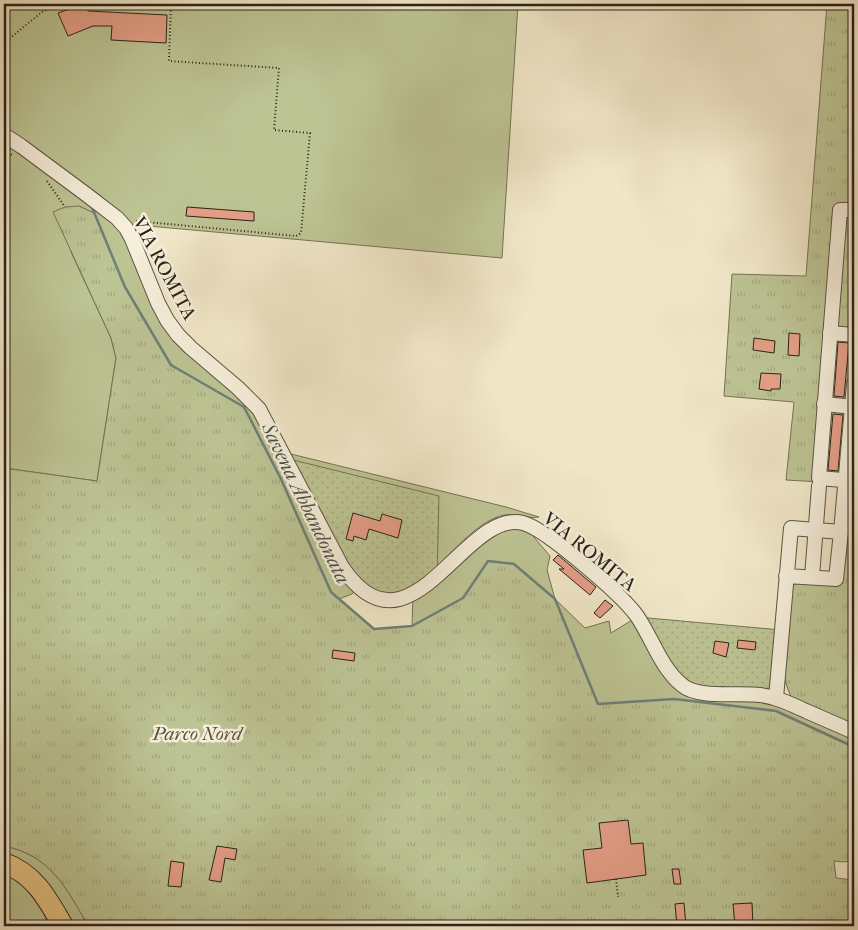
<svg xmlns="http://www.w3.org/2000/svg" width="858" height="930" font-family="'IM FELL French Canon',serif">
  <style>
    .grass { fill: #bdc494; stroke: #747356 }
    .park { fill: url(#park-tufts); stroke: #747356 }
    .garden { fill: url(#garden-dots); stroke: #747356 }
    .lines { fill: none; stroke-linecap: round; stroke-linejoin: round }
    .stream { stroke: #6e8079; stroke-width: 2.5 }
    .building { fill: #e59f88; stroke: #2a2218 }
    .minor-casing { stroke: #5c5344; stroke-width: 16 }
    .highway-casing { stroke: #2a2218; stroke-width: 22 }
    .path { stroke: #2a2218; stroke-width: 2; stroke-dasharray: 1 2.5; stroke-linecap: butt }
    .minor { stroke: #f6efdb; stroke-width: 14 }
    .highway { stroke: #e8c484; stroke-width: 20 }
    .labels { text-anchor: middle; stroke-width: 5; stroke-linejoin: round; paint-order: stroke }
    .street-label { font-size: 19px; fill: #2a2218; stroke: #f6efdb }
    .park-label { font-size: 19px; font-style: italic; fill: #56533d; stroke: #f6efdb }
    .water-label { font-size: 20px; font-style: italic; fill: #4c5149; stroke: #f6efdb }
  </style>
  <defs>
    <pattern id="park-tufts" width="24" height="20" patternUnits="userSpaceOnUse" patternTransform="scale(1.25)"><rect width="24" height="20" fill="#bdc494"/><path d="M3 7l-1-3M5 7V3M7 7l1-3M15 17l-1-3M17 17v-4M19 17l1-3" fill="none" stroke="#a3a87f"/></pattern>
    <pattern id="garden-dots" width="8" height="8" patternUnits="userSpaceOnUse" patternTransform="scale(1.25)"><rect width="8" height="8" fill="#bdc494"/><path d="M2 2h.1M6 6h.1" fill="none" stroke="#a3a87f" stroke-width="1.8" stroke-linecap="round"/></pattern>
  </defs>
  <rect width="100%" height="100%" fill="#f1e7c8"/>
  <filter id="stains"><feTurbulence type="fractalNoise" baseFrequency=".004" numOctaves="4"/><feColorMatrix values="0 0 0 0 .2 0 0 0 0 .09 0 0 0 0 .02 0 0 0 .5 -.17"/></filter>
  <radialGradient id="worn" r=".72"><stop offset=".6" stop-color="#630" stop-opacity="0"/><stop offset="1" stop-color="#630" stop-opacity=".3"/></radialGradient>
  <g class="grass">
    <polygon points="4,4 518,4 502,258 126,224 167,320 238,388 358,588 352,594 339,599 331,592 281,479 244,407 171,365 125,287 95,214 79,206 71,252 111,338 116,358 97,481 4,468"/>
    <path d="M287,453L506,507L539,517C527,519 515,513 504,515C479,520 455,550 436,567L296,469Z"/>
    <polygon points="521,522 550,556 547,570 555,599 585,628 609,621 611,633 637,617 759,695 854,732 854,747 776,711 674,699 598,704 555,599 488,561 463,598 412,626 413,594 486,532"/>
    <path d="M4,846C50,855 67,888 88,926H69L4,857Z"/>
    <polygon points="4,868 21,877 44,910 47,926 4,926"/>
  </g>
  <g class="park">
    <polygon points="827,4 854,4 854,728 793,702 783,676 793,580 841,584 848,508 838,490 838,483 786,480 794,402 724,396 732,274 806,276"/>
    <path d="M79,206L94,213L125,287L171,365L244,407L281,479L331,592L374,629L412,626L463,598L488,561L514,564L555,599L598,704L674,699L776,711L854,747V860L844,862L834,861L836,878L854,880V926H88C67,888 50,855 4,846V468L97,481L116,358L111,338L53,212L65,207Z"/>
  </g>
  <g class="garden">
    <polygon points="285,458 439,496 437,576 403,597 361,590"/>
    <polygon points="637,617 781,630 776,698 688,690"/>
  </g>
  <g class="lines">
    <polyline class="stream" points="91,205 125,287 171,365 244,407 281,479 331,592 374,629 412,626 463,598 488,561 514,564 555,599 598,704 674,699 776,711 854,747"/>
  </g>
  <g class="building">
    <polygon points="81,5 83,9 86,7 88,11 167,15 166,43 111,40 112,26 93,26 68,36 58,13"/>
    <polygon points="187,207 254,212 254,221 186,216"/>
    <polygon points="789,333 800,334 799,356 788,355"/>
    <polygon points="754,338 775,341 774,353 753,350"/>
    <polygon points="838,342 849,343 844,397 834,396"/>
    <polygon points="761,373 781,374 780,389 771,389 771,391 759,389"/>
    <polygon points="833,414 843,415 838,471 828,470"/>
    <polygon points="353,513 380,521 382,514 402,520 398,538 369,529 366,540 354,536 353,541 346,539"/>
    <polygon points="851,514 854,514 854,537 849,536"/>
    <polygon points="558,555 596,587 590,595 559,569 564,569 553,560"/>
    <polygon points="605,600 613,606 600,618 594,613"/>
    <polygon points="738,640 756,642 755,650 737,648"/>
    <polygon points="715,641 729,643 726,657 713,653"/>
    <polygon points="333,650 355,653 354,661 332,658"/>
    <polygon points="628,820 631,844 643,843 646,875 587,883 583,850 602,848 599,823"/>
    <polygon points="217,846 237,849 235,860 225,858 221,882 209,880"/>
    <polygon points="171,861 184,863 181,887 168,886"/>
    <polygon points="672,869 679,869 681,884 674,884"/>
    <polygon points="684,903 686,926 677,926 675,904"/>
    <polygon points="752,903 753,926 735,926 733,904"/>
  </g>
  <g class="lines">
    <g class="minor-casing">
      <g id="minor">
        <path d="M4,135L21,146L87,195L117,218L126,228L132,239L158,303L167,320L178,335L191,348L238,388L259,409L342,567C410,667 464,508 523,523C546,529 622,595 637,616C652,638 661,668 682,685C698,699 738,692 760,695C776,697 791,704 806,711C822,718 838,725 854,732"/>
        <polyline points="854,210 840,210 819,478 854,481"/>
        <polyline points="830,333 854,335"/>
        <polyline points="824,404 854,407"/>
        <polyline points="841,532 854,384"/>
        <polyline points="812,577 819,486"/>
        <polyline points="776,698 791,528 841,532 836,579 786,576"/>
      </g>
    </g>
    <g class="highway-casing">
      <path id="highway" d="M4,863C35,874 48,900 63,926"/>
    </g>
    <g class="path">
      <polyline points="4,43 42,12 59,4"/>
      <polyline points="4,153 13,155"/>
      <polyline points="47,181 65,207"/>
      <polyline points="136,221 296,236 301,233 310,133 274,130 279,68 169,61 171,4"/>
      <polyline points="616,879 618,897"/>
    </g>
    <use href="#minor" class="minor"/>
    <use href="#highway" class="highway"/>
  </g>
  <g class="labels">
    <g class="street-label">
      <text transform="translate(165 268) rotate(62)" y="7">VIA ROMITA</text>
      <text transform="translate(590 551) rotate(39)" y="7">VIA ROMITA</text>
    </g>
    <g class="park-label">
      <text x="197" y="740">Parco Nord</text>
    </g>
    <g class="water-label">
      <text transform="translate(306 503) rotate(64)" y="7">Savena Abbandonata</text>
    </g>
  </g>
  <rect width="858" height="930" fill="none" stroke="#f1e7c8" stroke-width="20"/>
  <rect x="5" y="5" width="848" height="920" fill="none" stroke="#2a2218" stroke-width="2.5"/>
  <rect x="10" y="10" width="838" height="910" fill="none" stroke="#2a2218"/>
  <rect width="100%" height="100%" filter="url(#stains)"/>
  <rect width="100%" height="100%" fill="url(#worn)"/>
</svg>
